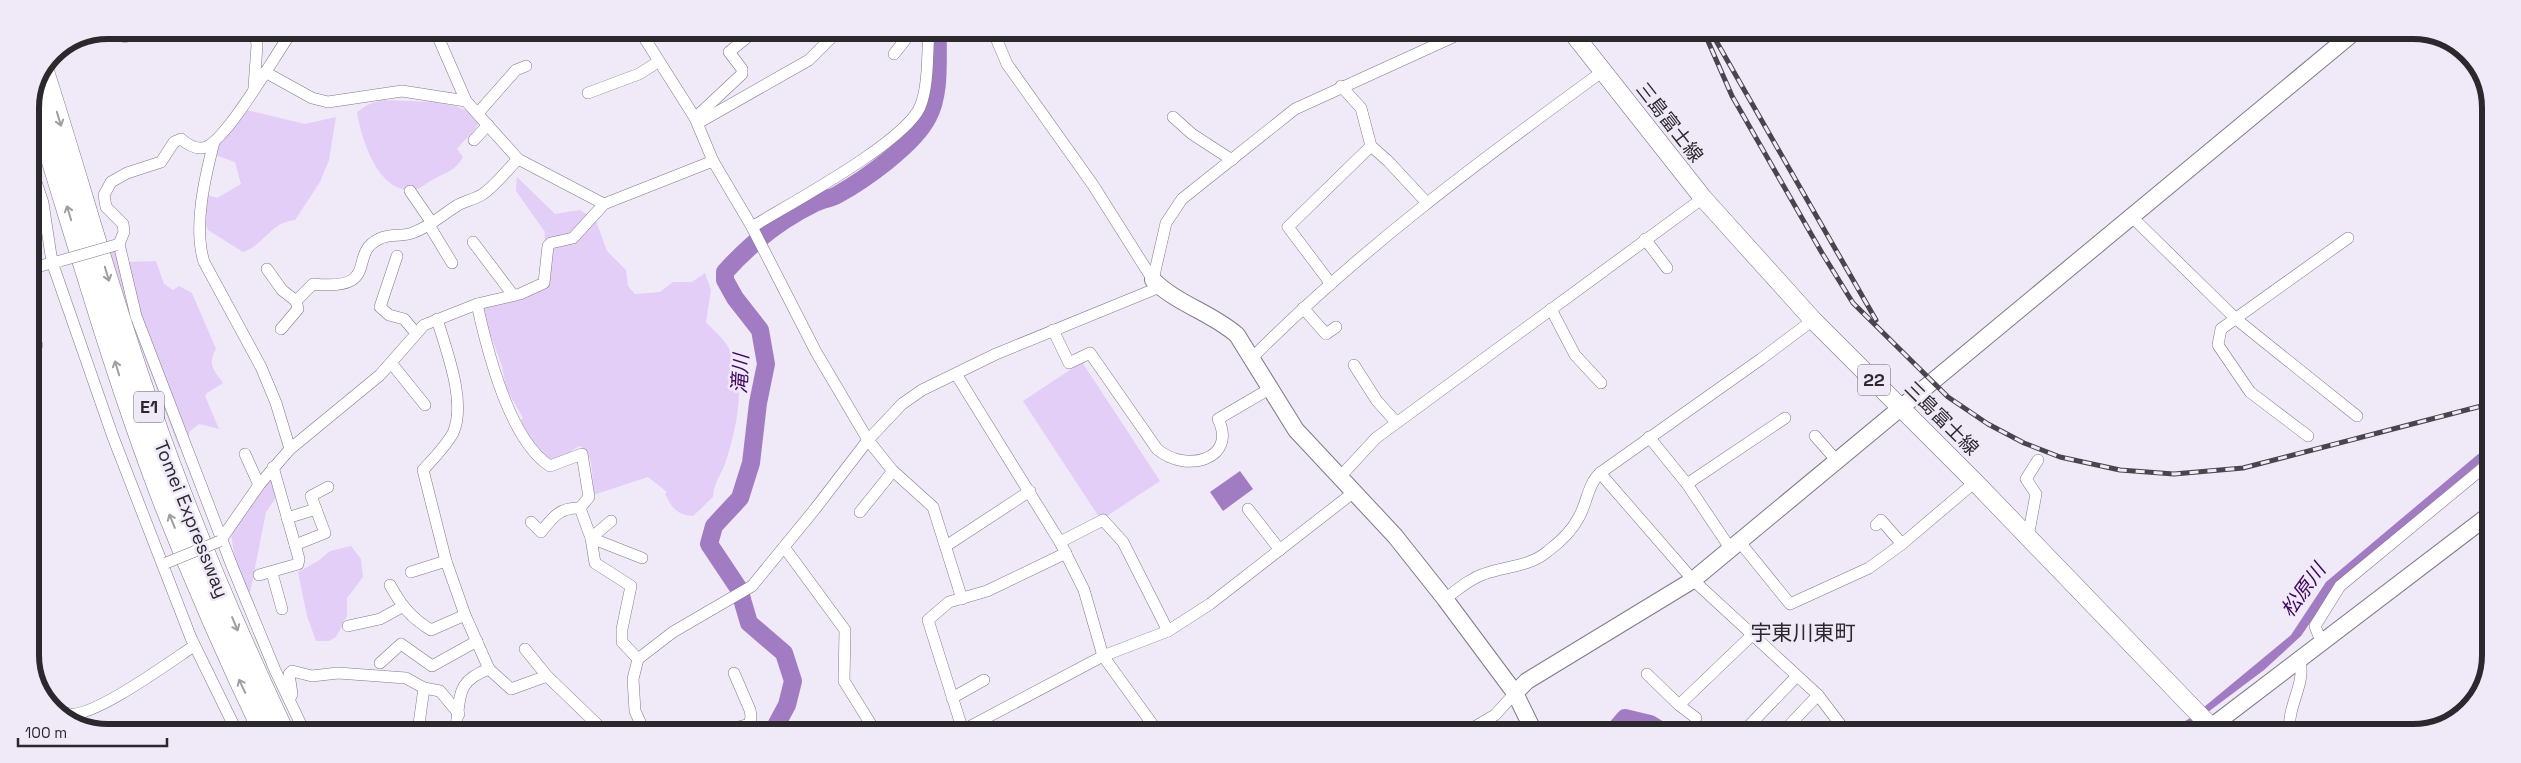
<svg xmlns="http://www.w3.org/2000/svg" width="2521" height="763" font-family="'Space Grotesk','Noto Sans JP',sans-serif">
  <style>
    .green { fill: #e3cef8 }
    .water { fill: #a27cc3 }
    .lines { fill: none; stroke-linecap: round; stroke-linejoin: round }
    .river { stroke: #a27cc3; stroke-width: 18 }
    .street-casing { stroke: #807987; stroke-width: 12 }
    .secondary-casing { stroke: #807987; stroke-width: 18 }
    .primary-casing { stroke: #807987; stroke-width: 19 }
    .highway-casing { stroke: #807987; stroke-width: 22 }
    .street { stroke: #fff; stroke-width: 11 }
    .secondary { stroke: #fff; stroke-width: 16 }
    .primary { stroke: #fff; stroke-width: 18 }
    .highway { stroke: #fff; stroke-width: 21 }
    .rail-casing { stroke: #49454d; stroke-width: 5 }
    .rail { stroke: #f0e9f8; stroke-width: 3; stroke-dasharray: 9; stroke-linecap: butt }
    .street-bridge-casing { stroke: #807987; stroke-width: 12; stroke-linecap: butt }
    .street-bridge { stroke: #fff; stroke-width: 11 }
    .oneway { stroke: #a09ea1 }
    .labels { text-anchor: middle; stroke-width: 5; stroke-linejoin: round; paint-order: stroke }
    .shield { fill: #f0e9f8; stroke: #66626b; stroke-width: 1 }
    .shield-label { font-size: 18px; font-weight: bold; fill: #2b282e }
    .street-label { font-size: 19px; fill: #2b282e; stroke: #f0e9f8 }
    .water-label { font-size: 20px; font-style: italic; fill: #3f055f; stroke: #f0e9f8 }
    .quarter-label { font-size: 21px; fill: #2b282e; stroke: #f0e9f8 }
    .rim { fill: none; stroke: #2b282e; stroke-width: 6 }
  </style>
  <rect width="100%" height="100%" fill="#f0e9f8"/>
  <g class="green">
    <path d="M382,100L434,102L455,106L468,111L478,124C474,134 464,139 457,149L463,157C456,170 447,172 434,179C428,182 420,189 414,190C378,194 361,138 357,112L367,105Z"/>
    <path d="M247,110L305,124L336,117L329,160L320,182L295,220C269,223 266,244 243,252L208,230L199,210L204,194L217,198L241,184L235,162L215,155L216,139Z"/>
    <path d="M517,177L555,214L580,210L596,221L607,251L626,270L628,286L635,294L660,292L673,282H692L705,273L711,290L706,322C712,329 722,337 727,345C748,380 737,425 726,461C721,476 715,479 713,497L693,516C677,515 672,508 665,494L667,492L648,477L593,495C592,481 595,451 579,446L550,466L531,447L521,420L523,418L506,388L502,366L480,307L522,295L543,275L545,232L516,191Z"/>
    <path d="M117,248L126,262L156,261L164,284L173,290L179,286L192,293L216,349C207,363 214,371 223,383L207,393L205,396L219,429L199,424L190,431L186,444L179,448L136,334L118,277L108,256L111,251Z"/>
    <polygon points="1082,362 1160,481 1101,520 1023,401"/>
    <polygon points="273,478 277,488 275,499 266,512 250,593 237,572 231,534 264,484"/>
    <polygon points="351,546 361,559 363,577 347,598 347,616 336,637 329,641 316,641 307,616 298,572 318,561 330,551"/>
  </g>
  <g class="water">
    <polygon points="2479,71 2491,102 2490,245 2479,122"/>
    <polygon points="2489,445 2489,455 2337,583 2301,636 2264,670 2180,733 2164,733 2192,717 2291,635 2326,582"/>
    <polygon points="1240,471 1253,489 1223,511 1210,492"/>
  </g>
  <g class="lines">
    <g class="river">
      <path d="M773,731L787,705L793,681L784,653L749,623L739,589L709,544L714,526L740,498L751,463L758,403L766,364L760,330L735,298L725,280V272C750,244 782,219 815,203C822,199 830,199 837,195C864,180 914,145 928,117C941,93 937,58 938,31"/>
      <polyline points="1613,732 1625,718 1650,724 1663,732"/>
    </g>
    <g class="street-casing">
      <g id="street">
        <polyline points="125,30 125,37"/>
        <path d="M293,30C277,51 224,147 202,148C194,149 187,144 181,139L174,142L161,162L127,173L111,182L104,195L106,207L123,224L124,232L119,244L136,316L232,566L275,670L304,731"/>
        <polyline points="435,30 466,101 518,159 604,204"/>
        <polyline points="640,31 695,118 713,161 752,227 816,352 868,440 892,470 933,507 962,599"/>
        <polyline points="993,31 1007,64 1093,185 1153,280"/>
        <polyline points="894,54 905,40 907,31"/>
        <polyline points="265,72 312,98 328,102 402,91 466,101"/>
        <polyline points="1341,86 1361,108 1371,146 1388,161 1427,203"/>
        <polyline points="254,88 257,45 255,30"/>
        <polyline points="588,93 639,74 658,62"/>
        <polyline points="478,113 516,70 526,66"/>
        <polyline points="1173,117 1192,134 1232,160"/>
        <polyline points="695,118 742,74 742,69 729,52 755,31"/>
        <polyline points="698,123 809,60 838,31"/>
        <polyline points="474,140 488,125"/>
        <path d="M214,142C205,177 193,227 204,262L261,367L276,403L290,449"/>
        <polyline points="30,164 43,203 52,262 113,437 191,638 236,730"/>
        <polyline points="410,191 432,223"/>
        <polyline points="2130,215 2236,319 2357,416"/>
        <polyline points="429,225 452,263"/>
        <path d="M752,227C789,204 904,143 920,107C929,85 927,54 929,31"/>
        <polyline points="1645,239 1667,268"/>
        <polyline points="473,242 513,295"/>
        <polyline points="397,256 380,307 389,315 404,319 415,332"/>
        <polyline points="30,269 58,261"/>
        <polyline points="267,269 282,290 296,301"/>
        <polyline points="1153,280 1166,223 1182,199 1295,109 1464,32"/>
        <polyline points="1331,284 1288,227 1371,146"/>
        <path d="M477,304C487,350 509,440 550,466L582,454L589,497L580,508L591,538L595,563L631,586L622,629V642L638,659"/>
        <polyline points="1303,308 1326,334 1336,327"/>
        <polyline points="1551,309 1575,355 1601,383"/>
        <path d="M437,319C446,350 467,402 453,433C446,446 433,459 423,470L446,561L465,615L489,669"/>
        <path d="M281,329L298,309L296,301L313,284C382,291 347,254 379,239C389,233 402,237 412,233C430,227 443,214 458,205C466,201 475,199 483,194C496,185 507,170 518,159"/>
        <path d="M1053,330L1069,363L1090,353L1157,449C1186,474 1238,459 1218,419L1271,388"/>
        <polyline points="30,341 37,345"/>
        <path d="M1252,358C1359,250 1481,160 1603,71"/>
        <polyline points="392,364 425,405"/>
        <polyline points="1354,365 1377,401 1396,422"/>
        <polyline points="956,374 1060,542 1084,590 1103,656 1158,732"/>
        <polyline points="1815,436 1836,460"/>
        <polyline points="2308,436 2250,392 2218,345 2221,329 2348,238"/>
        <polyline points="1649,437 1687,484 1730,548"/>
        <polyline points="245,454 259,485"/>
        <polyline points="1600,473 1693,580 1818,695 1840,724 1844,732"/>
        <polyline points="1339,478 1376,438 1703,198"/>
        <polyline points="1687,484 1785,418"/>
        <polyline points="1248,509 1280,550"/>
        <polyline points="860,512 893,471"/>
        <polyline points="287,518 316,509"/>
        <polyline points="611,521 591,538 642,558"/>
        <path d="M531,522L541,532C553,517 560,507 580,508"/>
        <polyline points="1876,525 1881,520 1902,544"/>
        <polyline points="2028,537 2036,494 2026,479 2038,460"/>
        <polyline points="220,541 259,485 290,449 380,375 424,325 477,304 520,294 544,283 548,246 551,243 573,238 604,204 713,161"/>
        <polyline points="1739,541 1790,604 1869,568 1902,544 1975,482"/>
        <polyline points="1060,542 1103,520 1123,542 1168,631"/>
        <polyline points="295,545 325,533 311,496 328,487"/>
        <polyline points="946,546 1030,491"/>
        <polyline points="784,547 845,630 844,681 875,731"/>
        <polyline points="411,572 446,561"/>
        <polyline points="272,573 282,609"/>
        <polyline points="259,575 298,564 299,559 273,467"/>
        <path d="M390,585C401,605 411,618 431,630L465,615"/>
        <path d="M1445,599C1457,590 1469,579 1484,574C1505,566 1530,567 1548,551C1560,542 1572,531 1579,517C1587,503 1588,484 1600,473L1761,359L1813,320"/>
        <polyline points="348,626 380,619 402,607"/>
        <polyline points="2322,644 2315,626 2340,586 2489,463"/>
        <polyline points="380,663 401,644 432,666 477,641"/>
        <polyline points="734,673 750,710 751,716 750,724"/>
        <polyline points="1647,674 1679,705 1696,718"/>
        <polyline points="547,676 604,731"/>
        <polyline points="290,698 292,694 289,674 292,671 312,676 338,673 406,678 424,688 440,691 459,714"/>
        <polyline points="952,698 984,680"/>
        <path d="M46,702C53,706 61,712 70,714C95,717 171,661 194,646"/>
        <polyline points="1679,705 1751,636"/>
        <polyline points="418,731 424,688"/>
        <path d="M455,731C462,699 453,682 489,669L511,689L547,676L525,649"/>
        <polyline points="644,731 635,711 633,679 638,659 673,632 752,586 815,509 868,440 902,404 922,390 996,354 1160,287"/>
        <polyline points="723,731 750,724 751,729"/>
        <polyline points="947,731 969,727 1103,656 1168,631 1210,604 1354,492"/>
        <polyline points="963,731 928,620 949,602 987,591 1066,553"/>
        <polyline points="1139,732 1151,723"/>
        <polyline points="1466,732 1495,715 1515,693"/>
        <polyline points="1743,732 1797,676"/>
        <polyline points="1783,732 1818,695"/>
        <path d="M2290,733C2286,707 2306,685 2300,661"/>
      </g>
    </g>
    <g class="secondary-casing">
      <g id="secondary">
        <path d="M1153,280C1177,304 1212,313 1237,335L1296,430L1395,536L1445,599L1515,693L1534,732"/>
        <polyline points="1515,693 1527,681 1693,580 2353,33"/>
        <polyline points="2203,733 2489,515"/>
      </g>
    </g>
    <g class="primary-casing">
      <polyline id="primary" points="1572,32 1703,198 1813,320 1975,482 2217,733"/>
    </g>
    <g class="highway-casing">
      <g id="highway">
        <path d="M44,73C80,185 111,301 151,412C189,521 234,627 283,731"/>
        <path d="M33,99C76,235 114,373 165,505C195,581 228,657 263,730"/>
      </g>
    </g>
    <use href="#street" class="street"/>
    <use href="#secondary" class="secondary"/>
    <use href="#primary" class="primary"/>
    <use href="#highway" class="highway"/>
    <g class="rail-casing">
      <g id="rail">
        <polyline points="1704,32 1732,96 1822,253 1853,303 1948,397 1988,424 2024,443 2060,457 2120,470 2174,474 2243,468 2489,404"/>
        <polyline points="1711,32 1876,320"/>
      </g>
    </g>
    <use href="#rail" class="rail"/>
    <g class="street-bridge-casing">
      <g id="street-bridge">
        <polyline points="60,261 116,245"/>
        <polyline points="166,563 220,541"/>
      </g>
    </g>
    <use href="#street-bridge" class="street-bridge"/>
  </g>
  <defs><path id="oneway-shaft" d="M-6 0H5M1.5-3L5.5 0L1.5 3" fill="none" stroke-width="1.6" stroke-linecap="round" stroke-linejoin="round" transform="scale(1.25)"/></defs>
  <g class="oneway">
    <use href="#oneway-shaft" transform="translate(59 119) rotate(73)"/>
    <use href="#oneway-shaft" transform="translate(69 213) rotate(-107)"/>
    <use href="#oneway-shaft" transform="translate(107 274) rotate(73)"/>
    <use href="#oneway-shaft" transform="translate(117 368) rotate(-107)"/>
    <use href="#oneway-shaft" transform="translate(172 521) rotate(-112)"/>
    <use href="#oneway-shaft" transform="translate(235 624) rotate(67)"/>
    <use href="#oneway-shaft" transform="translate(242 686) rotate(-115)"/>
  </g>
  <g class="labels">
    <g class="shield">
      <rect x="1858" y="364.5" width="32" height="31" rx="4"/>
      <rect x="134" y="391.5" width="30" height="31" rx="4"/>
    </g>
    <g class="shield-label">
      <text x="1874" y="386">22</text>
      <text x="149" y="413">E1</text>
    </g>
    <g class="street-label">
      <text transform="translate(1670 122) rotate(52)" y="7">三島富士線</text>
      <text transform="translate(1942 418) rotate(45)" y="7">三島富士線</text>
      <text transform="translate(192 519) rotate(68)" y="7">Tomei Expressway</text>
    </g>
    <g class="water-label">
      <text transform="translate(740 374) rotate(-87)" y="7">滝川</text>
      <text transform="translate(2303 590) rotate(-54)" y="7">松原川</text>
    </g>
    <g class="quarter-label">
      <text x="1803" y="640">宇東川東町</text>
    </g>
  </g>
  <path d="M0 0H2521V763H0ZM108 39H2413A69 69 0 0 1 2482 108V655A69 69 0 0 1 2413 724H108A69 69 0 0 1 39 655V108A69 69 0 0 1 108 39Z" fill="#f0e9f8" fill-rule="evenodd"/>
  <path class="rim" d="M108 39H2413A69 69 0 0 1 2482 108V655A69 69 0 0 1 2413 724H108A69 69 0 0 1 39 655V108A69 69 0 0 1 108 39Z"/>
  <path d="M18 738v8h149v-8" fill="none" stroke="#2b282e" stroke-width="2.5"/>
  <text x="25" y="738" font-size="15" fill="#2b282e" stroke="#f0e9f8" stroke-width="4" paint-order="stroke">100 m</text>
</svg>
